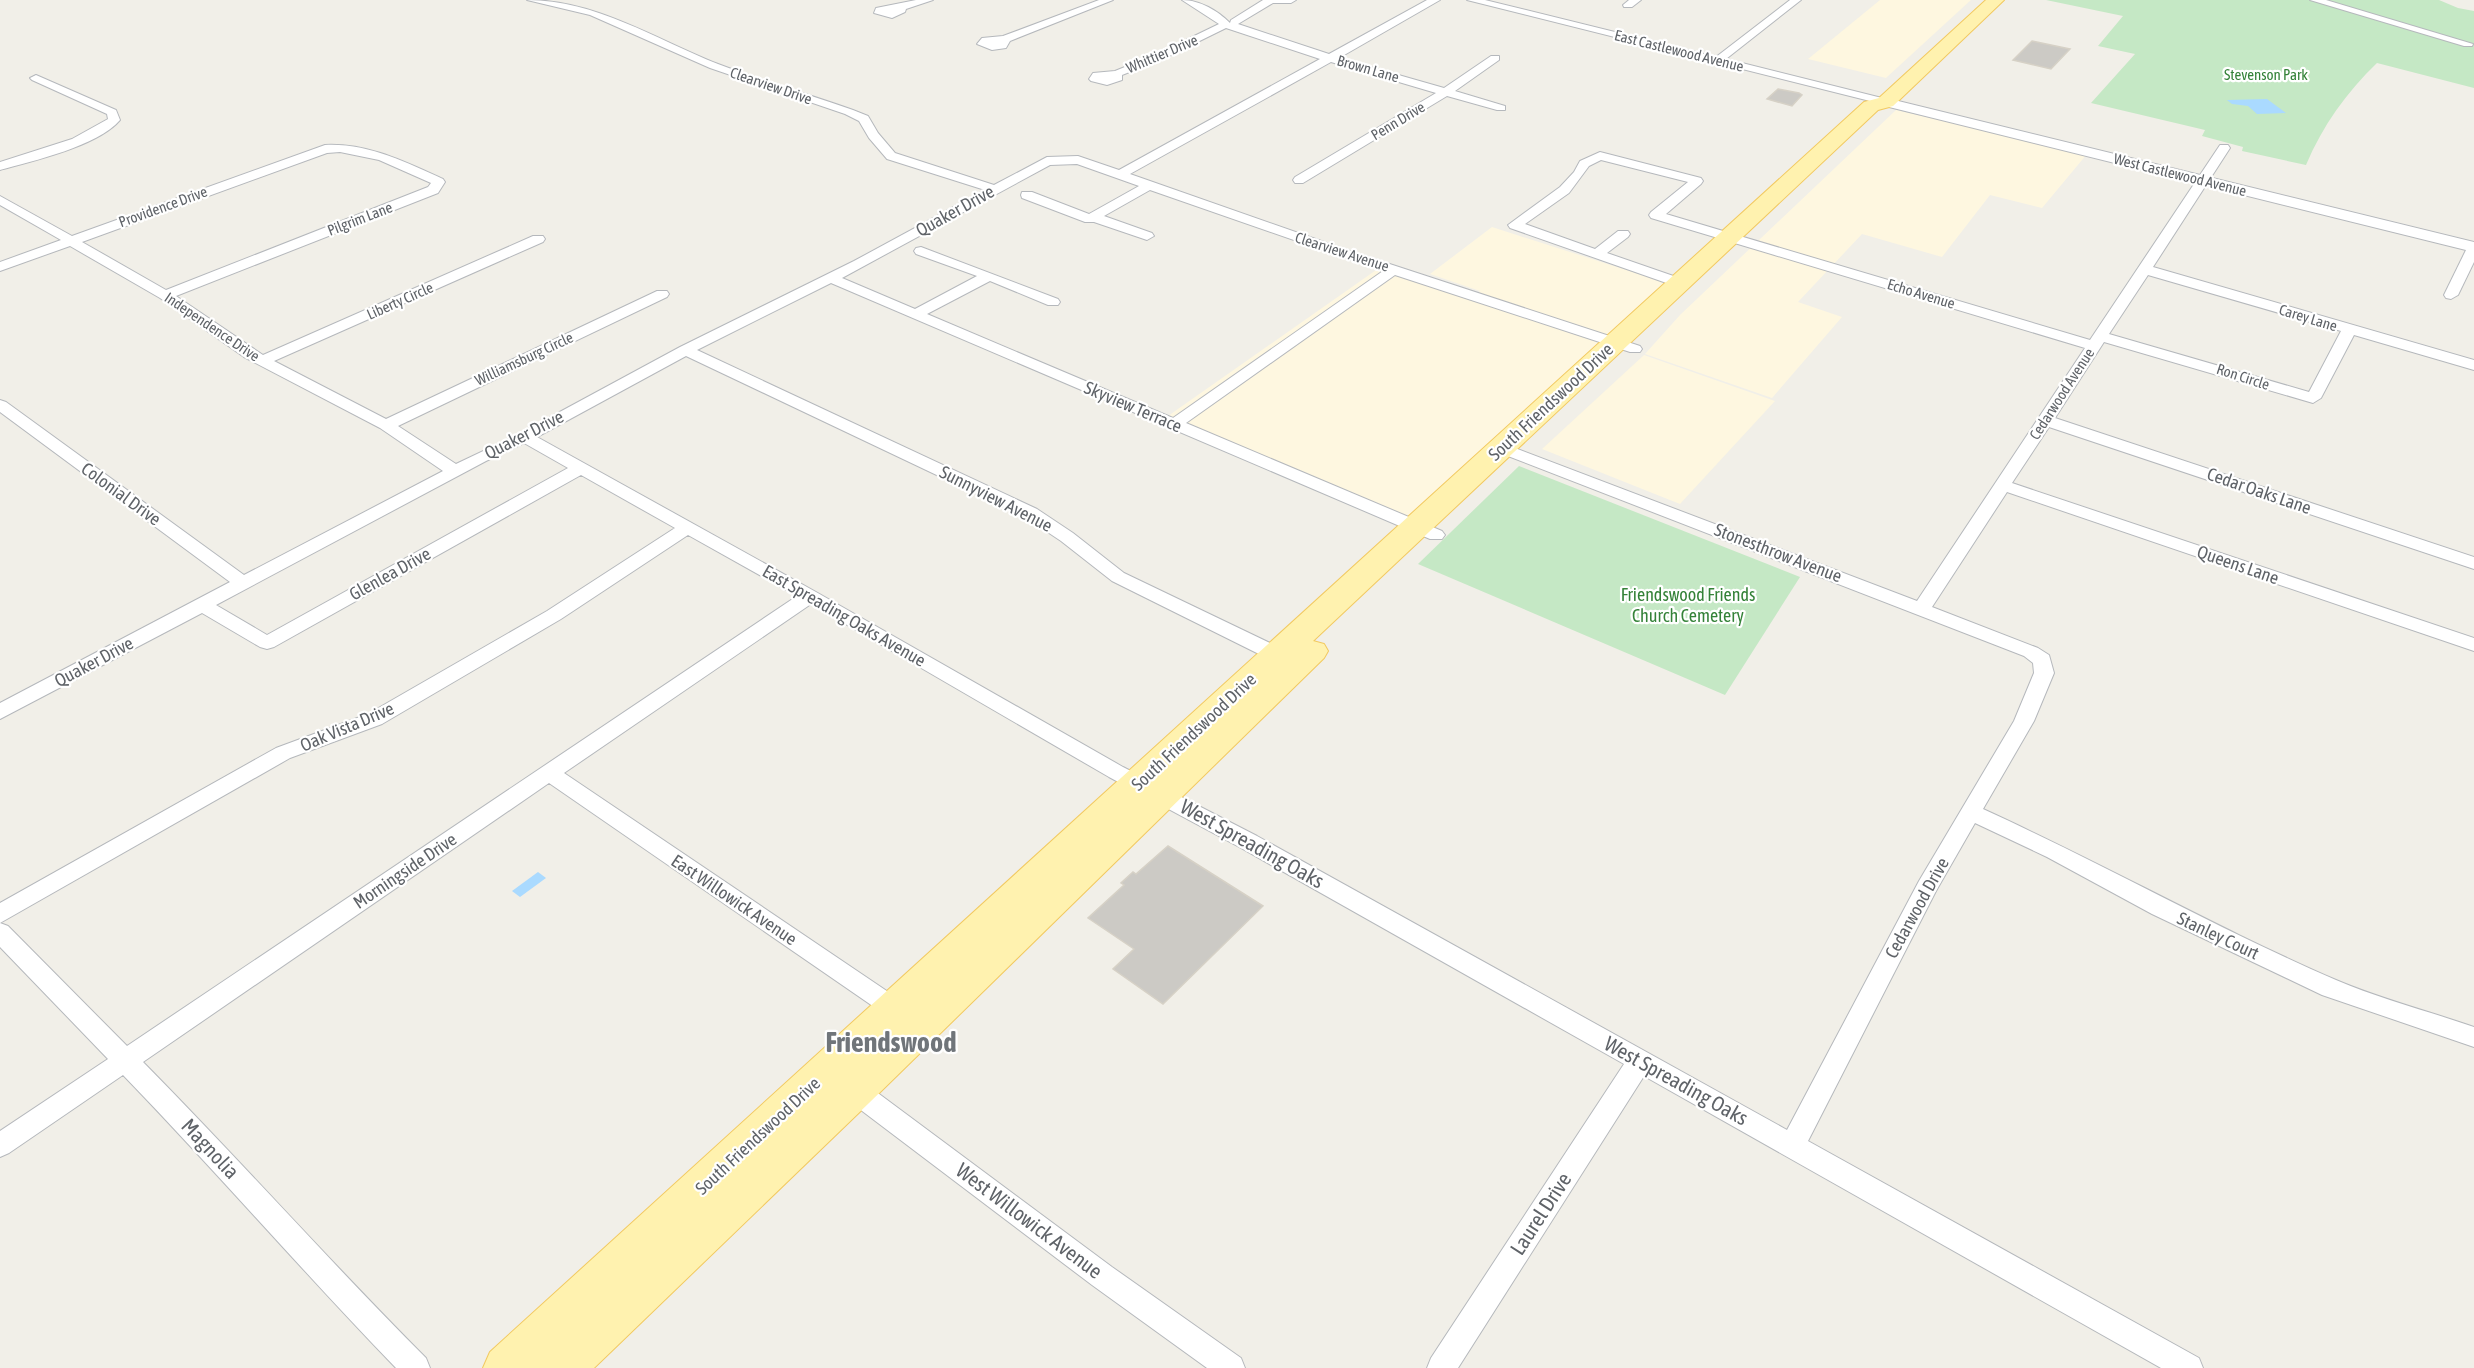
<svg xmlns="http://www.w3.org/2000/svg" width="2474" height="1368" font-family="'Asap Condensed',sans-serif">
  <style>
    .commercial { fill: #fef7e0 }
    .green { fill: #c5e8c5 }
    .water { fill: #aadaff }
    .building { fill: #cccac5; stroke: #d6d1c6; stroke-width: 1.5 }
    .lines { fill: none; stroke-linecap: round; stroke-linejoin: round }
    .minor-casing { stroke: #b5b8bc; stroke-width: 2 }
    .tertiary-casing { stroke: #b5b8bc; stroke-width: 2 }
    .primary-casing { stroke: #f2c960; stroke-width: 2 }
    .minor { fill: #fff; fill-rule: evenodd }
    .tertiary { fill: #fff; fill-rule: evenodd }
    .primary { fill: #fff2af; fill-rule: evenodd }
    .labels { text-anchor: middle; stroke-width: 4.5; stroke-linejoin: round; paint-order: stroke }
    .far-street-label { font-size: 15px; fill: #5f6368; stroke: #fff }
    .far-park-label { font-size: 15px; fill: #348238; stroke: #fff }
    .street-label { font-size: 18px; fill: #5f6368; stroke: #fff }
    .park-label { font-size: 18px; fill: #348238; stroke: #fff }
    .near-street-label { font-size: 21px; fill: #5f6368; stroke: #fff }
    .near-district-label { font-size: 28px; font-weight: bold; fill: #70757a; stroke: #fff }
  </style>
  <rect width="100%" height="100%" fill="#f1efe8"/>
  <g class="commercial">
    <polygon points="1880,0 1971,0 1886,78 1808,59"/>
    <polygon points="1896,110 2087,154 2042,208 1990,195 1942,257 1862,234 1798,302 1842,317 1772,398 1645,354 1680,315"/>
    <polygon points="1492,227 1670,284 1414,519 1168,416 1379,268 1470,299 1480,291 1430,274"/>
    <polygon points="1644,355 1775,401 1680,504 1542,449"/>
  </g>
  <g class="green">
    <path d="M2046,0H2439L2458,8L2474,11V88L2377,63C2346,93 2323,125 2306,165L2242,151L2243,147L2202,136L2205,130L2091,103L2135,54L2098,46L2123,16Z"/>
    <polygon points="1519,466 1800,577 1725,695 1418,564"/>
  </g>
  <g class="water">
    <polygon points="2267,99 2286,113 2257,114 2248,106 2232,104 2227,100"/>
    <polygon points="538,872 546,878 520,897 512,891"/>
  </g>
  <g class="building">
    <polygon points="2032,41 2070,49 2051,69 2013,60"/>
    <polygon points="1778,89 1799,93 1802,95 1792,106 1767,99"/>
    <polygon points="1168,846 1263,906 1163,1004 1113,969 1134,949 1088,918 1124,885 1121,883 1133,872 1136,874"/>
  </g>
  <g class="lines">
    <g class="minor-casing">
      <g id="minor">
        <path d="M527,0C596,0 655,39 718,64C762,81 808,94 853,110L868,116L878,133L895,153L994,185L1047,157L1078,156L1119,170L1320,59L1226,28L1165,58L1122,75V80L1107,85L1091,81L1089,79L1093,73L1115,71L1157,54L1219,24L1182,0C1200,0 1218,11 1230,23L1231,20L1263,0H1296L1291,3H1273L1238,24L1329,54L1427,0H1440L1339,58L1444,88L1491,56H1499V60L1455,91L1505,106V110H1497L1447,96L1303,183H1295L1293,180L1295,177L1436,93L1331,62L1130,174L1347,250L1640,346L1642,349L1640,352H1630L1395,275L1186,423L1442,531L1445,535L1442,539H1430L831,283L697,350L1037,509L1073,533L1124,573L1295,655L1298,660L1295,665L1288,666L1281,665L1112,581L1061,541L1025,517L686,356L537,437L816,592L1123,767L1257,836L1787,1130L1919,881L2014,721L2034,673L2033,663L2024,656L1495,451L1493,448L1495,445H1507L1917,601L2085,348L1651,218L1649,215L1651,212L1688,182L1601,160L1589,166L1569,193L1525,224L1595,249L1618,231H1628L1630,234L1628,237L1607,253L1685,280L1687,283L1685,286H1675L1510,228L1508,225L1560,187L1574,172L1580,161L1600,152L1701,178L1703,181L1701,184L1666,214L2090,340L2220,145H2228L2230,148L2153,267L2474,360V370L2354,335L2321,398L2313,403L2104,342L2055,418L2474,557V569L2049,427L2012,483L2474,638V651L2007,492L1932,607L2038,648L2049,655L2054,673L2034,721L1983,809C2102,863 2216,928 2336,980C2380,999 2428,1011 2474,1027V1047L2322,995L2152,914L2047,857L1975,823L1936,891L1808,1141L2199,1358L2203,1368H2161L1644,1076L1458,1368H1427L1431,1358L1624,1064L1241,848L1109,777L811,604L564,773L909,1006L913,1013L909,1020L901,1023L893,1020L549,783L143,1062C239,1159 329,1261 426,1358L430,1368H396C303,1272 216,1171 123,1075L9,1153L0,1157V1131L108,1059L0,947V903L276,748L368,714L547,611L675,528L581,475L274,647L267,649L260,647L202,613L0,719V703L230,582L0,412V400L6,402L244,575L443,471L380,428L244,357L160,298L70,246L0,271V262L61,240L0,205V196L72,236L325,145C368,143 405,162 443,179L445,182L438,193L176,296L263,355L533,236H543L545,239L543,242L274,361L386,419L657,291H667L669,294L667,297L398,426L456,464L519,434L680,347L854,261L985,190L887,159L869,138L859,121L845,114L710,68L590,15ZM340,152L379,160L431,183L428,187L166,290L82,242L327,153ZM1077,164L1139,186L1089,214L1032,192H1022L1021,195L1022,198L1085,222H1094L1147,240L1154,236L1152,233L1104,216L1150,190L1383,271L1173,418L927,314L990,281L1048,305H1058L1060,302L1058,299L921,247L916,248L914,251L916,254L977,276L915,309L842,278L1050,165ZM2148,275L2341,331L2309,392L2109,334ZM524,443L568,468L267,635L216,605L486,461ZM688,535L797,596L127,1046L8,926L0,923L290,758L382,724L561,619Z"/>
        <polygon points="916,0 933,0 906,9 905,12 892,18 874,13 876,8"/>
        <polygon points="1099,0 1113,0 1010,41 1006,48 992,50 977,44 982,38 1003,36"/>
        <polygon points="1467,0 1485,0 1716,57 1790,0 1801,0 1726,59 1890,100 1892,102 1886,105"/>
        <polygon points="1629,0 1641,0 1632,7 1624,7 1623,5"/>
        <polygon points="2310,0 2326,0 2473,44 2472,46 2464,46"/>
        <path d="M36,75L116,110L120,120C98,146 33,161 0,170V162L72,139L108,119L107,114L32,80L30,78Z"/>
        <polygon points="2474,244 2474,262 2458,295 2451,299 2446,298 2444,295 2467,248"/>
        <polygon points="850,1076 859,1079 1112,1267 1241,1358 1245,1368 1207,1368 1092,1285 841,1095 838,1087 841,1079"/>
      </g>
    </g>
    <g class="tertiary-casing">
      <polygon id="tertiary" points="1886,98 2474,242 2474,252 1881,105 1879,102"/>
    </g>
    <g class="primary-casing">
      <polygon id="primary" points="1986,0 2004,0 1893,106 1878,110 1313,641 1324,644 1328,651 1324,658 869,1103 594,1368 483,1368 490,1352 1864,102 1879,98"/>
    </g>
    <use href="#minor" class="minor"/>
    <use href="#tertiary" class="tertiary"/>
    <use href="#primary" class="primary"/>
  </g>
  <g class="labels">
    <g class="far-street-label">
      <text transform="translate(1679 51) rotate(14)" y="5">East Castlewood Avenue</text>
      <text transform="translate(1162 54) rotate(-23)" y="5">Whittier Drive</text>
      <text transform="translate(1368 69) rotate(16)" y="5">Brown Lane</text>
      <text transform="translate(771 86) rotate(19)" y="5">Clearview Drive</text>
      <text transform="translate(1398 121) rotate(-31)" y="5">Penn Drive</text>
      <text transform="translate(2180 175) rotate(14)" y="5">West Castlewood Avenue</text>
      <text transform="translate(163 207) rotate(-20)" y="5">Providence Drive</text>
      <text transform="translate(360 219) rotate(-21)" y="5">Pilgrim Lane</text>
      <text transform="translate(1342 252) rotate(18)" y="5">Clearview Avenue</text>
      <text transform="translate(1921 294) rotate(17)" y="5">Echo Avenue</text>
      <text transform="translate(400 301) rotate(-24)" y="5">Liberty Circle</text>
      <text transform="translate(2308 318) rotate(17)" y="5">Carey Lane</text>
      <text transform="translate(212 327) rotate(34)" y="5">Independence Drive</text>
      <text transform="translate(524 359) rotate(-25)" y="5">Williamsburg Circle</text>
      <text transform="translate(2243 377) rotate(18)" y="5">Ron Circle</text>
      <text transform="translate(2062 394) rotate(-57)" y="5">Cedarwood Avenue</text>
    </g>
    <g class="far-park-label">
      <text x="2266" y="80">Stevenson Park</text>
    </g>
    <g class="street-label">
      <text transform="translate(955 211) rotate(-29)" y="6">Quaker Drive</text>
      <text transform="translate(1551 402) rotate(-43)" y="6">South Friendswood Drive</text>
      <text transform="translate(1133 407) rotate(23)" y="6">Skyview Terrace</text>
      <text transform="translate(524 435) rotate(-27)" y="6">Quaker Drive</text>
      <text transform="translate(2259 491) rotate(19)" y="6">Cedar Oaks Lane</text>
      <text transform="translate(121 494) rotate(36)" y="6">Colonial Drive</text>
      <text transform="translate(996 499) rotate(27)" y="6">Sunnyview Avenue</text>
      <text transform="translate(1778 553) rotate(21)" y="6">Stonesthrow Avenue</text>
      <text transform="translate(2238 565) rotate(19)" y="6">Queens Lane</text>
      <text transform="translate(390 574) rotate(-29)" y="6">Glenlea Drive</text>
      <text transform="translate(844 616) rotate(30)" y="6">East Spreading Oaks Avenue</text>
      <text transform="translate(94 662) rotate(-28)" y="6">Quaker Drive</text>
      <text transform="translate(347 727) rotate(-23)" y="6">Oak Vista Drive</text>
      <text transform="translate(1194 732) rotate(-43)" y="6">South Friendswood Drive</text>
      <text transform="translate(405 871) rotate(-34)" y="6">Morningside Drive</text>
      <text transform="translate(734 900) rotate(34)" y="6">East Willowick Avenue</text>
      <text transform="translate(1917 908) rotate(-61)" y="6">Cedarwood Drive</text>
      <text transform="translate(2218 936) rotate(25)" y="6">Stanley Court</text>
      <text transform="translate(758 1136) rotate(-43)" y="6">South Friendswood Drive</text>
    </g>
    <g class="park-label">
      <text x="1688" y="601">Friendswood Friends<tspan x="1688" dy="21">Church Cemetery</tspan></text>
    </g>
    <g class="near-street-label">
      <text transform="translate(1252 844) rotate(29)" y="7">West Spreading Oaks</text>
      <text transform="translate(1676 1081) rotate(29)" y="7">West Spreading Oaks</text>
      <text transform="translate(210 1149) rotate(47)" y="7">Magnolia</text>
      <text transform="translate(1541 1214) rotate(-57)" y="7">Laurel Drive</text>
      <text transform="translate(1029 1221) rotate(37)" y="7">West Willowick Avenue</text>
    </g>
    <g class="near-district-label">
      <text x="891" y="1052">Friendswood</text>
    </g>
  </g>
</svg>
